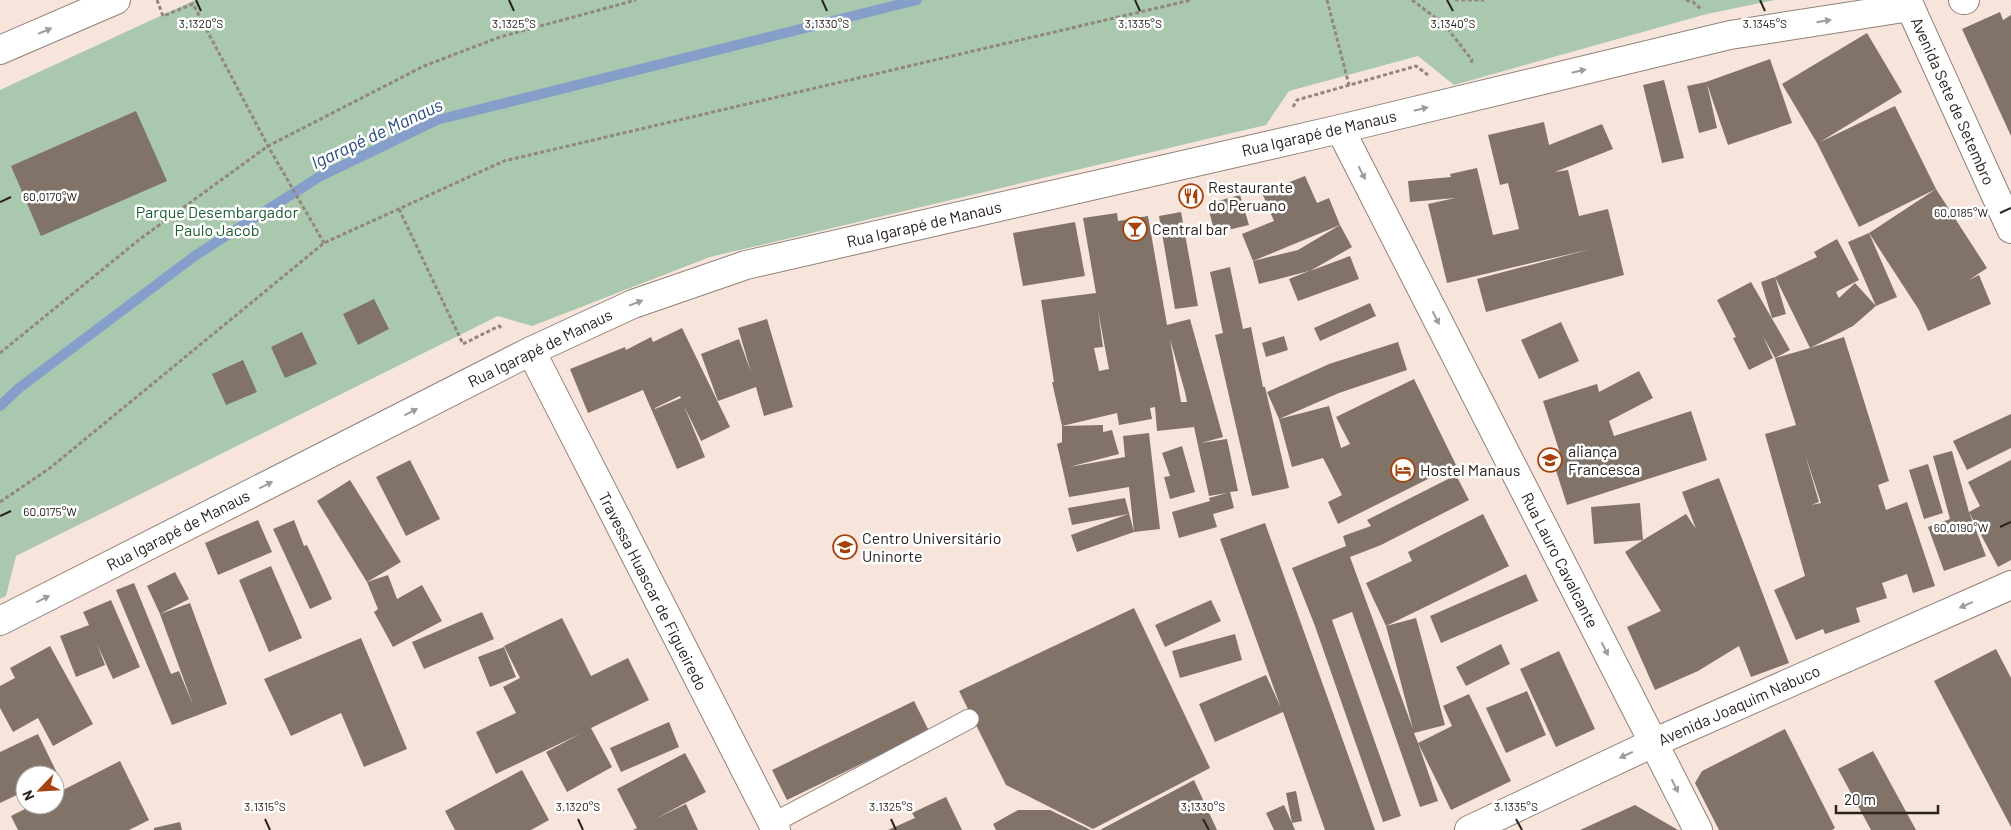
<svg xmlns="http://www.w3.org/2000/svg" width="2011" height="830" font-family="Barlow,sans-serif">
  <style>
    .green { fill: #a9c8ae }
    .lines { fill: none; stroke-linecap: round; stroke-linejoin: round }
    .stream { stroke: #869fca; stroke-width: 10 }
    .building { fill: #827369; fill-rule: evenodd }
    .service-casing { stroke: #918178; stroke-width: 21 }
    .pedestrian-casing { stroke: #918178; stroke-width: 30 }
    .minor-casing { stroke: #918178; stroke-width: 30 }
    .tertiary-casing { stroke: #918178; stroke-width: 30 }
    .secondary-casing { stroke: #918178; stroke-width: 30 }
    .path { stroke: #93867f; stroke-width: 3; stroke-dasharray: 4 2.5; stroke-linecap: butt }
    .service { stroke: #fff; stroke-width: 19 }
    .pedestrian { stroke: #fff; stroke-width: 28 }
    .minor { stroke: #fff; stroke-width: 28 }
    .tertiary { stroke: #fff; stroke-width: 28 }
    .secondary { stroke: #fff; stroke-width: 28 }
    .oneway { fill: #9f9c9a }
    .ticks { fill: none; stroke: #29221e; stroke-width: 2 }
    .labels { text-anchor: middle; stroke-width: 5; stroke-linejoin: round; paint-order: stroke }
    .street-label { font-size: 16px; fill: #29221e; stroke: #fff }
    .poi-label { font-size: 16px; fill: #29221e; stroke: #fff; text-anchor: start }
    .park-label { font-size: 16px; fill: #1b5d2f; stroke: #fff }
    .water-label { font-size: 18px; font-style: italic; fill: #29487f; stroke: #fff }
    .ticks-label { font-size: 12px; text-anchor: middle; fill: #29221e; stroke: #fff; stroke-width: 5; stroke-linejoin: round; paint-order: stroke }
  </style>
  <rect width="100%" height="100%" fill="#f7e5db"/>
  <polygon class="green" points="195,0 1775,0 1707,14 1454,85 1418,56 1289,91 1266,125 710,257 532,326 498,316 16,556 6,596 0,599 0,90"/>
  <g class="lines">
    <polyline class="stream" points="0,406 19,388 196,255 319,177 437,120 917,0"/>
  </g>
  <g class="building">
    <polygon points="2000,12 2003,20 2011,15 2011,136 1962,29"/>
    <polygon points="1867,33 1902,92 1820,142 1895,106 1936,189 1987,268 1969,280 1979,275 1991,304 1928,331 1919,310 1869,233 1936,189 1859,227 1817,143 1782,84"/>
    <polygon points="1770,59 1792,123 1728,145 1707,84 1717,128 1699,133 1687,86 1706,82"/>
    <polygon points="1664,80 1684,158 1662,163 1643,85"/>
    <polygon points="136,111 167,181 41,236 11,166"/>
    <polygon points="1544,122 1549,145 1602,124 1613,149 1555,172 1568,170 1579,216 1608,209 1624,275 1486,312 1477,279 1591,249 1447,283 1428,204 1455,198 1410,202 1408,181 1451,177 1450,174 1477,168 1493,235 1519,229 1508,183 1500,185 1488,135"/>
    <polygon points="1305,176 1317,203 1329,198 1340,225 1253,261 1242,234 1274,221 1262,193"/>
    <polygon points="1240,195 1249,225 1215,233 1207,204"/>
    <polygon points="1181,212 1198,306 1175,309 1159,216"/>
    <path d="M1117,213L1118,221L1148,216L1167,325L1190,319L1223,437L1201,443L1227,439L1238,491L1230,492L1234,508L1213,514L1217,527L1179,538L1172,512L1210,501L1209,498L1227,493L1209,496L1194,427L1157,431L1155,407L1150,408L1152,419L1119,425L1117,413L1062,426L1052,382H1054L1041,300L1096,293L1083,218ZM1098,311L1109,369L1099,371L1094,348L1103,347ZM1170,339L1185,392L1187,402H1181Z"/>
    <polygon points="1075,222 1085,276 1023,286 1013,233"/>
    <polygon points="1340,225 1352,247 1310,271 1350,256 1359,279 1298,301 1289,279 1309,271 1259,284 1253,261 1298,250"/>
    <path d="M1869,233L1897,297L1876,306L1853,326L1810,348L1844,337L1889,481L1878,485L1886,510L1907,502L1935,586L1913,593L1907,574L1882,583L1887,598L1856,608L1860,622L1825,634L1823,629L1796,640L1774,590L1805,576L1765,434L1796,425L1775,358L1763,336L1773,358L1749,370L1733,338L1736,337L1717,300L1751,282L1790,350L1775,358L1810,348L1775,277L1786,314L1772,318L1761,282L1775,277L1817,257L1814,252L1837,239L1859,280L1836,292L1839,298L1855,283L1876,306L1848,242ZM1805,454L1821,503L1811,505L1819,502Z"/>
    <polygon points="1230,267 1243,329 1251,327 1263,387 1265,387 1289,488 1252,496 1215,335 1223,333 1210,272"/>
    <polygon points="374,299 389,329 358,345 343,314"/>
    <polygon points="1370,303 1376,316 1320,341 1314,328"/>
    <polygon points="767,319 793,407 764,416 756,387 718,401 701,354 739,339 751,372 738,328"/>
    <polygon points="1561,322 1579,361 1539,379 1521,340"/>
    <path d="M682,328L730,427L701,441L684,406L705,457L677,469L643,390L588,413L570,369L625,347L626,350L651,337L653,342ZM680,396L681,398L655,409V408Z"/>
    <polygon points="302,332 317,364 285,378 271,347"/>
    <polygon points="1284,336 1288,350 1266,357 1262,343"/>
    <polygon points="1398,342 1407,370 1339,393 1279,419 1329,406 1341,448 1350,444 1336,417 1414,379 1456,465 1338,524 1328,502 1342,495 1323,458 1292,467 1279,419 1267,392 1329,364"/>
    <polygon points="243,360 257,392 226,405 212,374"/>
    <polygon points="1639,371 1653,398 1609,421 1614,436 1691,411 1707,460 1567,505 1551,455 1560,453 1543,401 1597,384 1599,392"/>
    <polygon points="2011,414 2011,448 1967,470 1953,441"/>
    <polygon points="1103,425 1103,432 1112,430 1119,454 1069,467 1125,457 1123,436 1149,433 1160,529 1134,532 1077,552 1071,535 1128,514 1072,525 1068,508 1125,498 1134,532 1129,487 1069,497 1057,444 1062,442 1062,426"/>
    <polygon points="1182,446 1195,492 1170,499 1164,477 1170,476 1162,453"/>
    <polygon points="1952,451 1969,512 1980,506 1968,482 2011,460 2011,560 1998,567 1969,512 1986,556 1944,571 1928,527 1950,519 1933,456"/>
    <polygon points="410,460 440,519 406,536 376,477"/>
    <polygon points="1928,464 1943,513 1924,519 1909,470"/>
    <polygon points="1456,475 1469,500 1381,545 1350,557 1413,729 1386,626 1366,583 1412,561 1408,552 1483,514 1509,566 1386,626 1416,618 1445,725 1414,733 1418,743 1452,726 1443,706 1469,694 1511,781 1451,810 1418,743 1438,801 1420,807 1352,612 1332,620 1401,816 1383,822 1315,626 1292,568 1346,546 1343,536 1371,526 1367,520"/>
    <polygon points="1719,478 1789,663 1751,677 1739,646 1698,671 1655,690 1627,627 1661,611 1625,552 1643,540 1594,544 1591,507 1640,503 1643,540 1686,514 1696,529 1682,492"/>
    <polygon points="350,480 401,562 367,582 317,501"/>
    <polygon points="258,520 272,552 218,575 205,543"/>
    <polygon points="294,520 304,546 307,545 332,599 310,609 273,529"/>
    <polygon points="1265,523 1375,830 1325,830 1283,712 1215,742 1199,704 1266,675 1281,708 1220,539"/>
    <polygon points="271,566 302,638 269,652 239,580"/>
    <polygon points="175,572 189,599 160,614 190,603 227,704 172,725 116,590 134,583 171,674 179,671 193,705 160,614 147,586"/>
    <polygon points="1526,574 1538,601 1441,643 1430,616"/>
    <polygon points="388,575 397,599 422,585 442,621 393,647 374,612 378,609 367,582"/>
    <polygon points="111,600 140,667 113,679 97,644 105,665 76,677 60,636 89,625 83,612"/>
    <polygon points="1211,600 1221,621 1165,647 1155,625"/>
    <polygon points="1134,608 1210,768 1093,829 1006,785 959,691"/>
    <polygon points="482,612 494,639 424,669 412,642"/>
    <polygon points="562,618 591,676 628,658 649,700 591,728 612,767 567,792 546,752 580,734 496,774 476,732 516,713 503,687 520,678 504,646"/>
    <polygon points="1235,634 1242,660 1180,678 1172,651"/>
    <polygon points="361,638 407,749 364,767 341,713 291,736 264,679"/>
    <polygon points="1501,644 1510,664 1466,686 1456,667"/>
    <polygon points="50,646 93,724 53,746 38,718 13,732 0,708 0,686 15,678 10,668"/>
    <polygon points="504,647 516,677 490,687 478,657"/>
    <polygon points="1996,649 2011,678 2011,827 1934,681"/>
    <polygon points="1559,651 1595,729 1556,747 1520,669"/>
    <polygon points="1527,691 1546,735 1506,753 1486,708"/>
    <polygon points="914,701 929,731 787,800 772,770"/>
    <polygon points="669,722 679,747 621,772 610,748"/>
    <polygon points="1785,729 1835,828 1832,830 1719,830 1695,783 1702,771"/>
    <polygon points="38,734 58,775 25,775 25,791 0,803 0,752"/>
    <polygon points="1873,751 1916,830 1871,830 1838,769"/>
    <polygon points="685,753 706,792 655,819 686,804 698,830 633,830 637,828 617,789"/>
    <polygon points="120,761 149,820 129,830 18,830 11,816 33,805 55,805 55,794"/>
    <polygon points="522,770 549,820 531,830 455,830 445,811"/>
    <polygon points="1194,780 1217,830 1100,830"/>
    <polygon points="1296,791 1302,821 1292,823 1295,830 1274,830 1266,813 1284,805 1292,823 1286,793"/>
    <polygon points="946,797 962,830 888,830 915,818 912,813"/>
    <polygon points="1635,805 1678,830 1580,830"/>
    <polygon points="1018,810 1050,810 1091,830 996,830 993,824"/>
    <polygon points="180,822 182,830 154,830 154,828"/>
  </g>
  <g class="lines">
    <g class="service-casing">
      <polyline id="service" points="773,823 969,719"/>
    </g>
    <g class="pedestrian-casing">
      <polyline id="pedestrian" points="1963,0 1965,0"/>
    </g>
    <g class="minor-casing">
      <g id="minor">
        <polyline points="1340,129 1698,830"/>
        <polyline points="531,351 776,830"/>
        <polyline points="0,621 531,351 633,304 746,265 1340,129 1730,35 1910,7"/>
      </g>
    </g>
    <g class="tertiary-casing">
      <polyline id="tertiary" points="0,50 116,0"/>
    </g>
    <g class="secondary-casing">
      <g id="secondary">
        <polyline points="1907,0 2011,229"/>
        <polyline points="1469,830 1653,743 2011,585"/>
      </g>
    </g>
    <g class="path">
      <polyline points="157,0 163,16 193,4 268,146 324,243"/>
      <polyline points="1327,0 1349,85"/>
      <polyline points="1412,0 1444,24 1472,60 1470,65"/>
      <polyline points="1455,0 1484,0"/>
      <polyline points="1686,0 1693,2 1702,10"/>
      <polyline points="1293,107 1297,100 1416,66 1428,75"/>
      <polyline points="399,209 463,344 499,326 503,329"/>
      <polyline points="0,353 140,239 268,146 424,66 500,37 636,0"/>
      <polyline points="0,502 50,468 324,243 504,161 1191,0"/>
    </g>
    <use href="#service" class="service"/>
    <use href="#pedestrian" class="pedestrian"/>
    <use href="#minor" class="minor"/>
    <use href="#tertiary" class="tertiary"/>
    <use href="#secondary" class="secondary"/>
  </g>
  <defs><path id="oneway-solid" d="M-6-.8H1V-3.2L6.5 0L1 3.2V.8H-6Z" transform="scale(1.25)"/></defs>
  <g class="oneway">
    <use href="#oneway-solid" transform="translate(1824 21) rotate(-9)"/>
    <use href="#oneway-solid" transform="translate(45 31) rotate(-23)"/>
    <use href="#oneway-solid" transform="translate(1579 71) rotate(-13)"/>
    <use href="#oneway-solid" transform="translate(1421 109) rotate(-14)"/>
    <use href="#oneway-solid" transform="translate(1362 173) rotate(63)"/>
    <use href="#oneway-solid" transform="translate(636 303) rotate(-21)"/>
    <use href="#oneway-solid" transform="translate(1436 318) rotate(63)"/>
    <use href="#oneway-solid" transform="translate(411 412) rotate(-27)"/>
    <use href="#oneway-solid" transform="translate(266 485) rotate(-27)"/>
    <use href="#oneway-solid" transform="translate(43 599) rotate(-27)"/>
    <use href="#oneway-solid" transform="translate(1966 605) rotate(156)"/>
    <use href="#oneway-solid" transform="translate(1605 649) rotate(63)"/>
    <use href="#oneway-solid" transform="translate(1626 755) rotate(155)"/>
    <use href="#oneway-solid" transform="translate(1675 786) rotate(63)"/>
  </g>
  <path class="ticks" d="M196,0L201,11M509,0L514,11M822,0L827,11M1135,0L1140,11M1447,0L1453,11M1760,0L1765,11M0,202L11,197M2000,213L2011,208M0,516L11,511M2000,527L2011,522M265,819L270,830M578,819L583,830M891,819L896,830M1203,819L1209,830M1516,819L1522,830"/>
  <defs>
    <g id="restaurant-ring" transform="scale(1.25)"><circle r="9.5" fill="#fff" stroke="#a6420c" stroke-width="1.5"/><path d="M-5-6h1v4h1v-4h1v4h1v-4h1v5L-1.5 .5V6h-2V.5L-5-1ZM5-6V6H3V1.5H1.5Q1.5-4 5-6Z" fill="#a6420c"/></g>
    <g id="bar-ring" transform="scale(1.25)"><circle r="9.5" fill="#fff" stroke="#a6420c" stroke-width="1.5"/><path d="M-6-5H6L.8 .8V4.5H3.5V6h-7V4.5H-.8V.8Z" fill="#a6420c"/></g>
    <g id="school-ring" transform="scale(1.25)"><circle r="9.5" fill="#fff" stroke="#a6420c" stroke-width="1.5"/><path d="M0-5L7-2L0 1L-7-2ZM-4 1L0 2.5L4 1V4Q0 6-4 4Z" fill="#a6420c"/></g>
    <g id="hotel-ring" transform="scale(1.25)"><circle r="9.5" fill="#fff" stroke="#a6420c" stroke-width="1.5"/><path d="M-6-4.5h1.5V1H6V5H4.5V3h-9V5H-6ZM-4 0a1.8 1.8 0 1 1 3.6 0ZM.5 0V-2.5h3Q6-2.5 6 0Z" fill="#a6420c"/></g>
    <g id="university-ring" transform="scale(1.25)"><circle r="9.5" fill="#fff" stroke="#a6420c" stroke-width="1.5"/><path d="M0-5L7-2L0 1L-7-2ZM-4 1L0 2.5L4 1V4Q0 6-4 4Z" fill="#a6420c"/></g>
  </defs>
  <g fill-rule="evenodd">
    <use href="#restaurant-ring" x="1191" y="196"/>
    <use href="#bar-ring" x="1135" y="229"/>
    <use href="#school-ring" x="1550" y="460"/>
    <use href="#hotel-ring" x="1403" y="470"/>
    <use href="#university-ring" x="845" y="547"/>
  </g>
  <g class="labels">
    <g class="street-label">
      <text transform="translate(1953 101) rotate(66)" y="6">Avenida Sete de Setembro</text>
      <text transform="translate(1319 133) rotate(-13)" y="6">Rua Igarapé de Manaus</text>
      <text transform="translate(924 224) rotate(-13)" y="6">Rua Igarapé de Manaus</text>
      <text transform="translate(540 348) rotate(-26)" y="6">Rua Igarapé de Manaus</text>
      <text transform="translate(178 530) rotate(-27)" y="6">Rua Igarapé de Manaus</text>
      <text transform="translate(1560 560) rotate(63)" y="6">Rua Lauro Cavalcante</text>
      <text transform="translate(653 591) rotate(63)" y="6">Travessa Huascar de Figueiredo</text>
      <text transform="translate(1739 705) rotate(-24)" y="6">Avenida Joaquim Nabuco</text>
    </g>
    <g class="poi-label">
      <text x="1208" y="193">Restaurante<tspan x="1208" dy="18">do Peruano</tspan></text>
      <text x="1152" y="235">Central bar</text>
      <text x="1568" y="457">aliança<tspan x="1568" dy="18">Francesca</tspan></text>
      <text x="1420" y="476">Hostel Manaus</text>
      <text x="862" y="544">Centro Universitário<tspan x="862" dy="18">Uninorte</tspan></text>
    </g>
    <g class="park-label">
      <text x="217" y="218">Parque Desembargador<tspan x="217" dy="18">Paulo Jacob</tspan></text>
    </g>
    <g class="water-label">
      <text transform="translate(377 134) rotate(-25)" y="6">Igarapé de Manaus</text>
    </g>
  </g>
  <g class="ticks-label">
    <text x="201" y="28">3.1320°S</text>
    <text x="514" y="28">3.1325°S</text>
    <text x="827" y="28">3.1330°S</text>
    <text x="1140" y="28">3.1335°S</text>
    <text x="1453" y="28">3.1340°S</text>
    <text x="1765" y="28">3.1345°S</text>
    <text x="50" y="201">60.0170°W</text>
    <text x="1961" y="217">60.0185°W</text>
    <text x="50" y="516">60.0175°W</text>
    <text x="1961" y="532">60.0190°W</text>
    <text x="265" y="811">3.1315°S</text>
    <text x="578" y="811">3.1320°S</text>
    <text x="891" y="811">3.1325°S</text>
    <text x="1203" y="811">3.1330°S</text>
    <text x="1516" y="811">3.1335°S</text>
  </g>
  <g transform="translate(40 790) rotate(245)"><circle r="24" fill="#ffffff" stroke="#a9a7a5"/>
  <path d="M0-4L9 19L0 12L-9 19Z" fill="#a6420c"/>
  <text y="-8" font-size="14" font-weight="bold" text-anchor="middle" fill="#29221e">N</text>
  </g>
  <path d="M1836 805v8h102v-8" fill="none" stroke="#29221e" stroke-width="2.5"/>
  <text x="1844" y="805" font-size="15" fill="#29221e" stroke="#ffffff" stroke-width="4" paint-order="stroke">20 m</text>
</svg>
